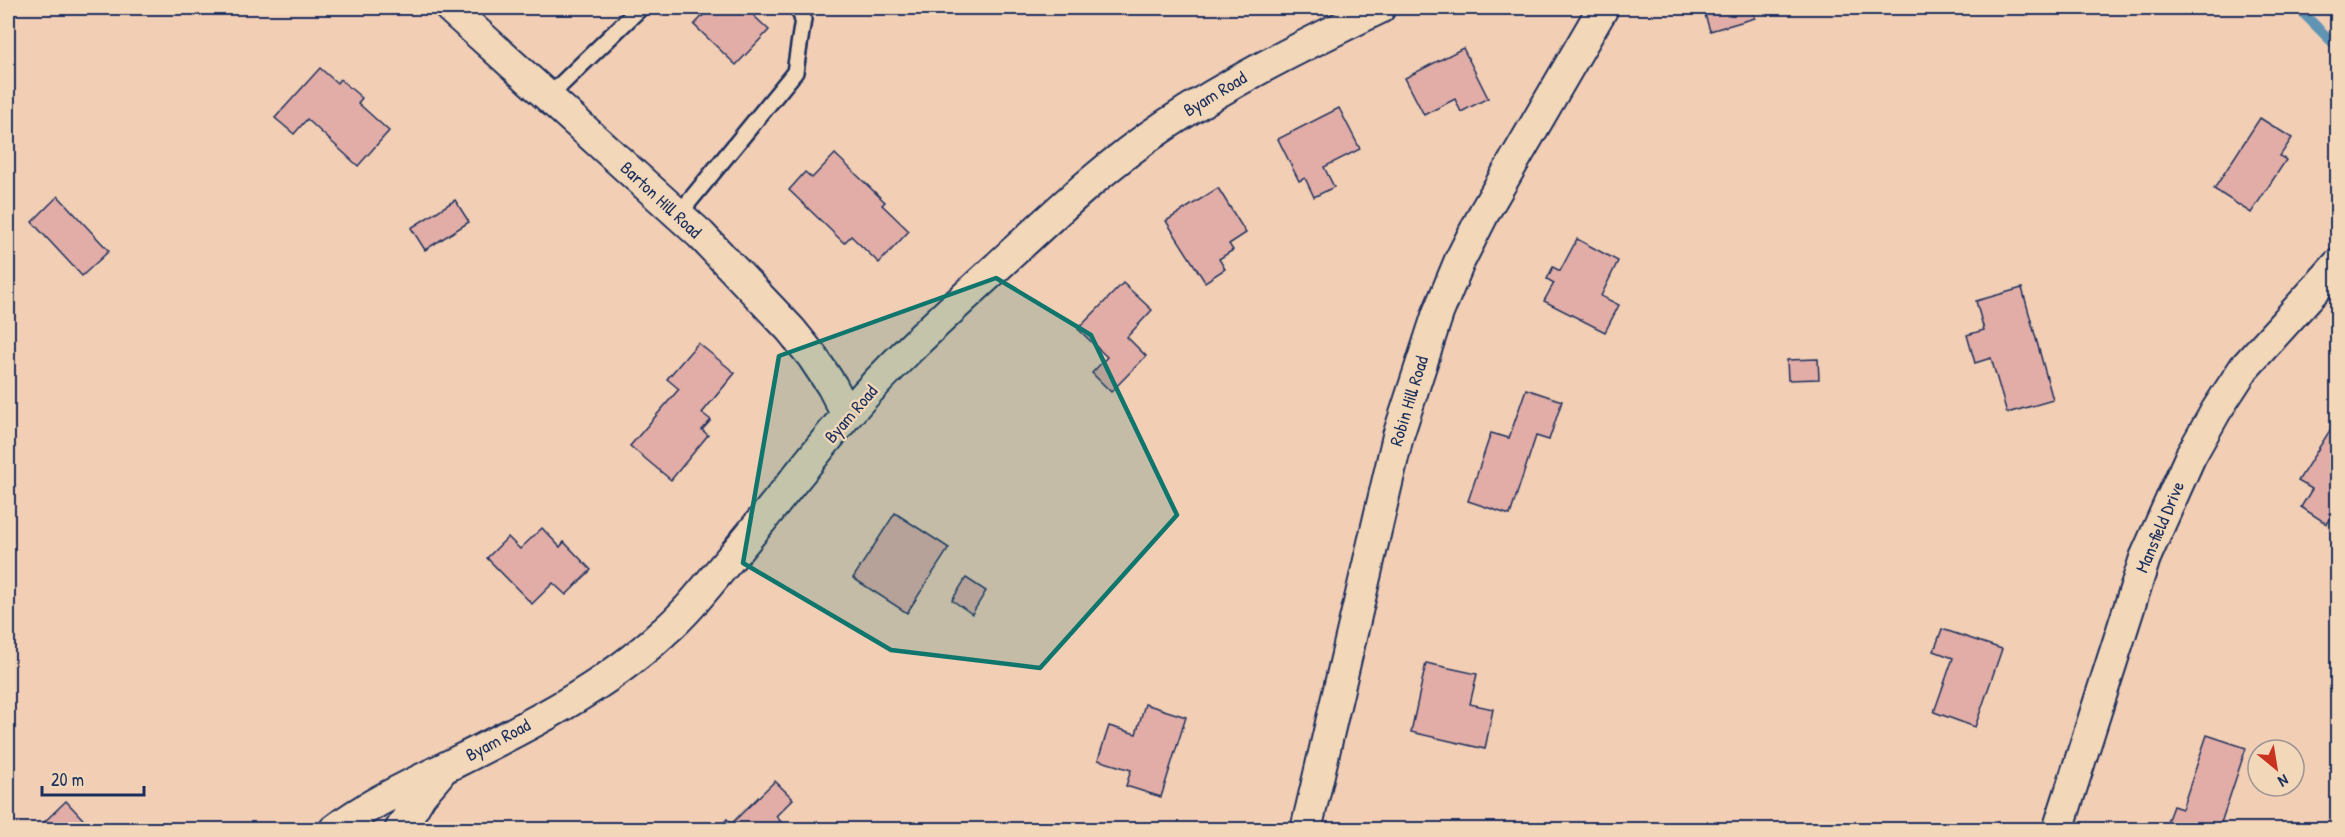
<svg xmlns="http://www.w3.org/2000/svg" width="2345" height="837" font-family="'Patrick Hand',sans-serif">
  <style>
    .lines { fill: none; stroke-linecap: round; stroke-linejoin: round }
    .stream { stroke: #5f95b3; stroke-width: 10 }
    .building { fill: #e1ada6; stroke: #1b2f5e; stroke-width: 1.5 }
    .service-casing { stroke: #1b2f5e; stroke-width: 20 }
    .minor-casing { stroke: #1b2f5e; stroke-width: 34 }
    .service { stroke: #f2d7b9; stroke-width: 15 }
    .minor { stroke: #f2d7b9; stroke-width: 30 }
    .marked { fill: #0f766e; fill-opacity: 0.2; stroke: #0f766e; stroke-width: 4.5; stroke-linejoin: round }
    .labels { text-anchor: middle; stroke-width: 4.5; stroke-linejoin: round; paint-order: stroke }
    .street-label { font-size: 18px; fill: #1b2f5e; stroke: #f2d7b9 }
  </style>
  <rect width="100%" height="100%" fill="#f2ceb5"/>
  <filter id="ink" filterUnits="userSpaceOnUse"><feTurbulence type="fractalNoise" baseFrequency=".0167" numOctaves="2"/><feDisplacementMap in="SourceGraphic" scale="12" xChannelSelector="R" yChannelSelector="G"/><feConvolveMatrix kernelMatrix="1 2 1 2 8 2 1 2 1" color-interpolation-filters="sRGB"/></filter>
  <g filter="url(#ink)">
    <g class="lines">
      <polyline class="stream" points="2298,8 2338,48"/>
    </g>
    <g class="building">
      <polygon points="710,8 762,8 754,16 769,30 736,65 694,25"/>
      <polygon points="1703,8 1768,8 1753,12 1755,18 1710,31"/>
      <polygon points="1463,48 1488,98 1461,112 1455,99 1424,115 1405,78"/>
      <polygon points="320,68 337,83 340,79 362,98 358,103 389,131 358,166 307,119 294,134 275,118"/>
      <polygon points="1339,108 1360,149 1324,167 1334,187 1314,197 1305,178 1299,181 1278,139"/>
      <polygon points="2260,118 2292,138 2280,156 2286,160 2251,213 2214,189"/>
      <polygon points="835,154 885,202 882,205 909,231 879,263 851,236 844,243 789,190 805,172 812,178"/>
      <polygon points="1218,188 1246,233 1229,244 1233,250 1219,259 1225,269 1205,282 1166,221"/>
      <polygon points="58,196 109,251 82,276 32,222"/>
      <polygon points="455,200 469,222 425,250 411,228"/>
      <polygon points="1577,239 1618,261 1601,296 1619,305 1605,332 1544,301 1554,283 1547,279 1553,267 1560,271"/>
      <polygon points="1123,283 1152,310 1127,337 1146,356 1111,392 1092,373 1107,357 1078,329"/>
      <polygon points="2022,288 2053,400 2007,413 1991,358 1975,363 1967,335 1984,330 1976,301"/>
      <polygon points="698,343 735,373 702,413 711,420 702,430 708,435 671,480 630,446 679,389 667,379"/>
      <polygon points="1818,359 1819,379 1788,380 1787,360"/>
      <polygon points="1526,389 1562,401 1549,440 1536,436 1510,515 1468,501 1491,433 1509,438"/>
      <polygon points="2332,427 2338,431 2338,508 2327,524 2301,507 2312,489 2298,481"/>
      <polygon points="895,513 949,548 907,613 853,578"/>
      <polygon points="542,528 560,547 564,542 591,570 566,595 553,583 532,604 487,558 508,537 520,549"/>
      <polygon points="966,578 986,591 972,614 952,600"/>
      <polygon points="1942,629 2002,649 1975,727 1934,712 1953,658 1934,651"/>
      <polygon points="1426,663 1477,674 1470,704 1493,709 1485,749 1411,732"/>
      <polygon points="1145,704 1186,717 1161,797 1126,786 1131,770 1098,760 1109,726 1136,734"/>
      <polygon points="2207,735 2246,748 2221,823 2225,825 2224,830 2164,830 2173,806 2182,809"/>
      <polygon points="775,781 793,799 776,816 788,830 717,830 727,819 731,824"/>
      <polygon points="66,801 93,830 36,830"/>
    </g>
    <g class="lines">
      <g class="service-casing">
        <g id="service">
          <polyline points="548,97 640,8"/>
          <polyline points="678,215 795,72 803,19 798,8"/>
        </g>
      </g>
      <g class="minor-casing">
        <g id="minor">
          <polyline points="450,8 701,235 791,330 812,356 832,386 847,415"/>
          <path d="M334,830C367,805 404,788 440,770C518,731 600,692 664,632C686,613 704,590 723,567C766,517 805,465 847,415C892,363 945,315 996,268C1050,218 1105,165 1167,124C1234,79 1307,44 1380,8"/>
          <polyline points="400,830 421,795 439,774"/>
          <polyline points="1306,830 1398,436 1438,313 1460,260 1485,211 1603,8"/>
          <polyline points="2058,830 2145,558 2190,457 2216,411 2244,368 2338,264"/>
        </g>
      </g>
      <use href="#service" class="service"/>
      <use href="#minor" class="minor"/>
    </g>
  </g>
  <path class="marked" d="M996,278L1091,335L1177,515L1040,668L891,650L743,563L779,356Z"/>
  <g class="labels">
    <g class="street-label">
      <text transform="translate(1215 94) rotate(-31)" y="6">Byam Road</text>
      <text transform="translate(661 200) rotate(43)" y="6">Barton Hill Road</text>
      <text transform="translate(1409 401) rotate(-73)" y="6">Robin Hill Road</text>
      <text transform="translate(851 414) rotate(-49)" y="6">Byam Road</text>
      <text transform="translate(2160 527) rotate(-67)" y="6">Mansfield Drive</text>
      <text transform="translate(498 740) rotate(-28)" y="6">Byam Road</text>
    </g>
  </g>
  <rect width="2345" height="837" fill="none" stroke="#f2d7b9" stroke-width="30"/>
  <rect x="15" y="15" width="2315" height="807" fill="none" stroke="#1b2f5e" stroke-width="2" filter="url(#ink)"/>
  <g transform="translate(2276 768) rotate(150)"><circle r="28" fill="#f2d7b9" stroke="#9c9495" stroke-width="1.5"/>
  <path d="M0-4.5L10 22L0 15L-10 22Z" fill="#c8321e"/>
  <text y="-9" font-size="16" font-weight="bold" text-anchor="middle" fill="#1b2f5e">N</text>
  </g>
  <path d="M42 786v9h102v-9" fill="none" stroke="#1b2f5e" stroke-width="3"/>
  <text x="51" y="786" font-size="18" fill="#1b2f5e" stroke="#f2d7b9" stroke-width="4.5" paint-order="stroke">20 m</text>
</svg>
